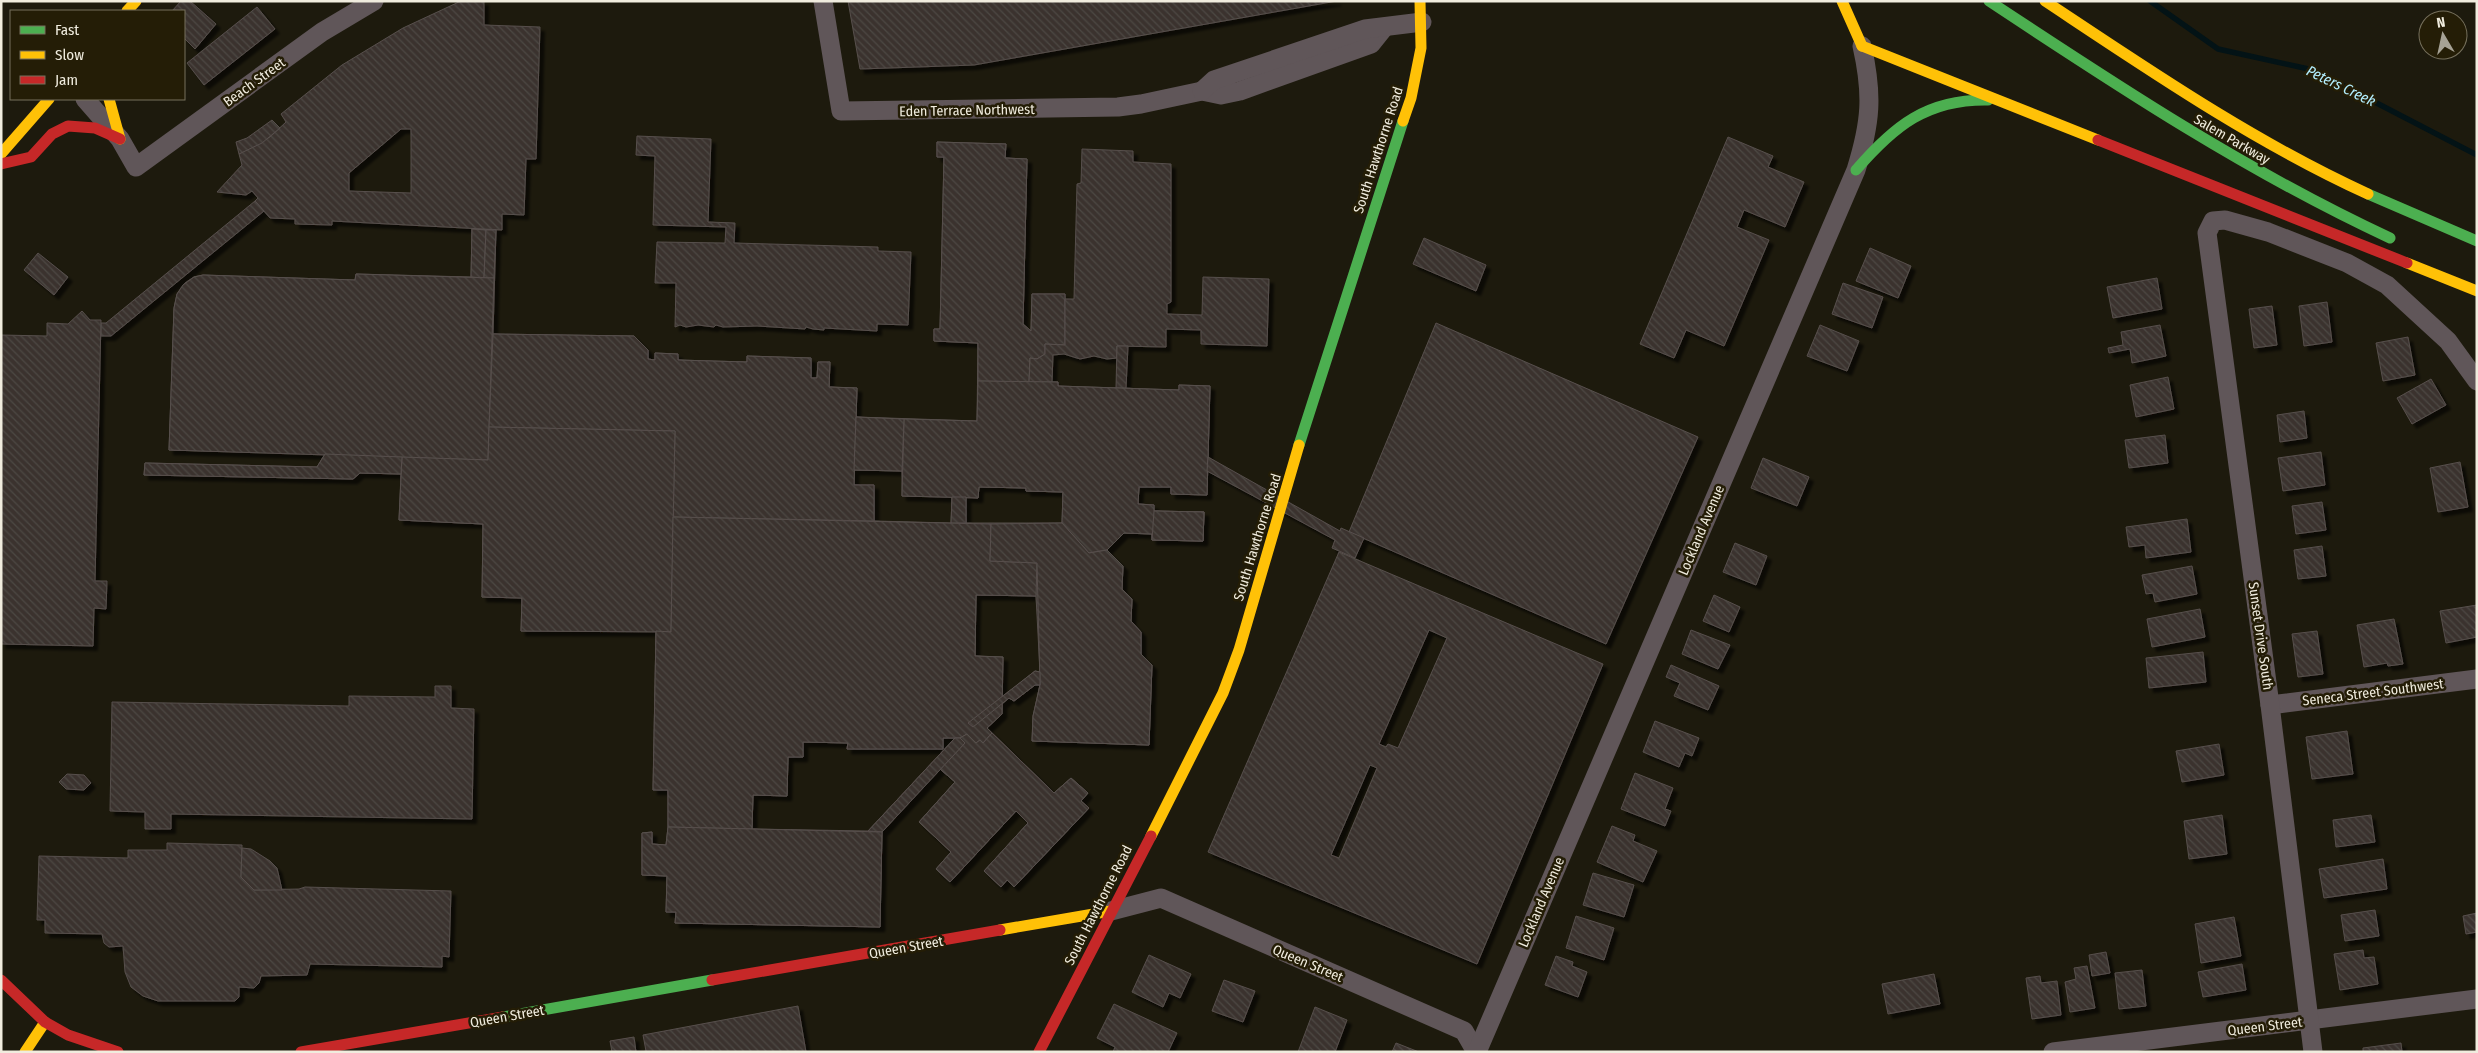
<svg xmlns="http://www.w3.org/2000/svg" width="2478" height="1053" font-family="'Fira Sans Condensed',sans-serif">
  <style>
    .lines { fill: none; stroke-linecap: round; stroke-linejoin: round }
    .stream { stroke: #031316; stroke-width: 5.5 }
    .building { fill: url(#building-back-hatch); stroke: #574f4c; fill-rule: evenodd; filter: url(#shadow) }
    .street { stroke: #605659; stroke-width: 19 }
    .fast { stroke: #4caf50; stroke-width: 11 }
    .slow { stroke: #ffc107; stroke-width: 11 }
    .jam { stroke: #c62828; stroke-width: 11 }
    .labels { text-anchor: middle; stroke-width: 5; stroke-linejoin: round; paint-order: stroke }
    .street-label { font-size: 14px; fill: #f0ecde; stroke: #241d06 }
    .water-label { font-size: 15px; font-style: italic; fill: #b3eefe; stroke: #241d06 }
  </style>
  <defs>
    <pattern id="building-back-hatch" width="6" height="6" patternUnits="userSpaceOnUse" patternTransform="scale(1.25)"><rect width="6" height="6" fill="#3a332f"/><path d="M-1 5l2 2M0 0l6 6M5-1l2 2" fill="none" stroke="#4d4743"/></pattern>
    <filter id="shadow"><feDropShadow dx="4.5" dy="4.5" stdDeviation="1" flood-color="#0009"/></filter>
  </defs>
  <rect width="100%" height="100%" fill="#1d1a0d"/>
  <g class="lines">
    <polyline class="stream" points="2150,1 2218,49 2313,70 2477,155"/>
  </g>
  <g class="building">
    <polygon points="181,1 190,1 216,24 195,49 184,38 184,11 172,11"/>
    <path d="M461,1H484V25L540,27L536,159H526L524,215L502,214V230L332,221V225L295,224V219L270,218L255,201L258,198L252,191L246,195L217,192L242,165L239,154L270,137L286,122L281,114L342,65L403,28ZM401,129H411V193L349,191V173Z"/>
    <polygon points="848,1 1337,1 974,65 860,69"/>
    <polygon points="257,7 275,29 204,85 187,63"/>
    <polygon points="272,120 280,128 262,143 239,154 236,142 247,138"/>
    <polygon points="637,136 711,139 708,222 735,223 734,243 878,247 878,251 911,252 908,325 877,324 877,331 824,328 824,330 813,329 806,327 805,329 757,326 723,327 716,325 714,327 698,325 686,327 680,325 675,327 676,283 655,283 657,242 725,243 726,227 653,225 655,156 636,155"/>
    <polygon points="1728,137 1773,156 1768,167 1804,182 1785,227 1744,210 1737,227 1769,240 1724,346 1686,330 1674,358 1640,344"/>
    <path d="M937,142L1006,144L1005,158L1027,159L1023,324L1031,331L1032,294H1065V345L1045,344V354L1037,359L1030,358L1029,382H1058V386L1179,390V385L1210,386L1207,495L1171,494V487H1139L1138,504L1154,505V511L1204,512L1203,541L1152,540V534L1124,533L1107,550L1123,566L1122,589L1132,599L1131,621L1141,632V654L1152,665L1149,745L1032,741L1033,716L1040,685H1035L1014,701L1009,698L1002,704V714L987,728L1054,793L1071,778L1088,793L1081,801L1089,808L1014,887L1007,880L1001,887L984,871L1028,823L1016,811L950,882L936,869L951,852L919,822L955,782L940,769L882,832L880,927L675,923L676,912H666L667,876L642,875V833L652,832V844L666,845L668,827V790H653L656,631H521L522,598L482,597L483,524L399,520L401,474L360,473L353,479L144,475L145,463L317,467L325,454L169,450L174,308L177,294L185,283L194,277L203,275L355,280L356,274L471,277L472,229L496,230L493,334L634,336L648,350V359L655,360V353L678,354V360L747,362V356L811,358V378H817L818,362H830L829,387L857,388L856,417L977,421L978,343L934,341V329H940L944,157H937ZM854,470L902,471V496L952,497L951,523L874,521V485H854ZM979,487L1026,488V491L1063,492L1062,523H966V497L978,498ZM976,595L1036,596L1040,672L1035,671L1002,697L1003,657L975,656ZM1002,697V704L973,727L968,723ZM943,738H960H955L868,831L752,829L753,795L787,796L788,757H803V742L848,743L847,749H943Z"/>
    <polygon points="937,142 1006,144 1005,158 1027,159 1023,324 1031,331 1032,294 1065,294 1065,345 1045,344 1045,354 1037,359 1030,358 1029,382 978,381 978,343 934,341 934,329 940,329 944,157 937,157"/>
    <polygon points="1082,149 1133,151 1133,162 1171,164 1171,302 1167,304 1167,314 1202,315 1203,277 1269,279 1267,346 1201,344 1201,330 1166,329 1166,347 1117,346 1117,358 1107,359 1094,356 1080,359 1064,354 1053,355 1052,382 1029,382 1030,358 1037,359 1045,354 1045,344 1065,345 1065,299 1074,299 1077,184 1081,183"/>
    <polygon points="255,201 264,211 111,336 101,336 101,323 106,323"/>
    <polygon points="472,229 486,230 484,278 471,277"/>
    <polygon points="486,230 496,230 494,278 484,278"/>
    <polygon points="1424,238 1486,265 1476,291 1413,264"/>
    <polygon points="1870,248 1911,266 1898,298 1856,281"/>
    <polygon points="38,253 68,277 54,295 24,270"/>
    <polygon points="356,274 494,278 488,460 169,450 174,308 177,294 183,285 194,277 203,275 355,280"/>
    <polygon points="2157,278 2162,309 2113,318 2107,287"/>
    <polygon points="1843,283 1883,297 1872,328 1832,314"/>
    <polygon points="2327,302 2332,342 2304,346 2299,306"/>
    <polygon points="2272,306 2277,345 2254,348 2249,309"/>
    <polygon points="82,311 90,320 101,320 95,581 107,581 106,609 94,608 93,646 1,644 1,335 47,336 47,323 68,324"/>
    <polygon points="1436,323 1698,437 1606,644 1349,532"/>
    <polygon points="1820,325 1859,341 1847,371 1807,356"/>
    <polygon points="2160,325 2166,356 2132,363 2130,349 2109,353 2108,348 2123,345 2121,332"/>
    <polygon points="493,334 634,336 648,350 648,359 655,360 655,353 678,354 678,360 747,362 747,356 811,358 811,378 817,378 818,362 830,362 829,387 857,388 854,485 874,485 874,521 673,517 675,431 489,427"/>
    <polygon points="2408,337 2415,375 2383,381 2376,343"/>
    <polygon points="1117,346 1128,346 1126,388 1116,388"/>
    <polygon points="2168,377 2174,409 2136,417 2130,385"/>
    <polygon points="2431,379 2446,405 2412,424 2397,398"/>
    <polygon points="978,381 1058,382 1058,386 1179,390 1179,385 1210,386 1207,495 1171,494 1171,487 1139,487 1138,504 1154,505 1154,511 1204,512 1203,541 1152,540 1152,534 1124,533 1107,550 1089,553 1062,523 1063,492 1026,491 1026,488 979,487 978,498 902,496 904,419 977,421"/>
    <polygon points="2304,411 2307,438 2280,442 2277,415"/>
    <polygon points="856,417 904,419 902,471 854,470"/>
    <polygon points="489,427 675,431 671,632 521,631 522,598 482,597 483,524 399,520 402,457 488,460"/>
    <polygon points="2165,435 2168,463 2129,468 2125,440"/>
    <polygon points="2321,452 2325,485 2283,491 2278,458"/>
    <polygon points="325,454 402,457 401,474 360,473 353,479 144,475 145,463 317,467"/>
    <polygon points="1208,457 1340,531 1341,528 1364,538 1355,558 1332,548 1335,540 1207,471"/>
    <polygon points="1763,458 1809,477 1797,506 1751,488"/>
    <polygon points="2460,462 2468,507 2438,512 2430,468"/>
    <polygon points="952,497 966,497 966,523 951,523"/>
    <polygon points="2322,502 2326,530 2296,534 2292,506"/>
    <polygon points="1154,511 1204,512 1203,541 1152,540"/>
    <polygon points="673,517 991,524 990,561 1037,563 1036,596 976,595 975,656 1003,657 1002,714 987,728 992,733 983,743 980,740 976,743 967,734 960,738 943,738 943,749 847,749 848,743 803,742 803,757 788,757 787,796 753,795 752,829 668,827 668,790 653,790 656,631 671,632"/>
    <polygon points="2187,519 2191,552 2146,558 2145,545 2129,547 2126,527"/>
    <polygon points="1062,523 1089,553 1107,550 1123,566 1122,589 1132,599 1131,621 1141,632 1141,654 1152,665 1149,745 1032,741 1033,716 1040,685 1037,563 990,561 991,524"/>
    <polygon points="1735,543 1767,556 1756,585 1723,572"/>
    <polygon points="2322,546 2326,576 2298,579 2294,550"/>
    <path d="M1339,552L1603,664L1477,964L1208,852ZM1429,630L1447,638L1398,748L1388,744L1386,747L1379,744ZM1370,765L1377,768L1339,858L1331,855Z"/>
    <polygon points="2192,566 2197,594 2155,602 2153,593 2146,594 2142,575"/>
    <polygon points="1714,595 1740,607 1729,632 1703,621"/>
    <polygon points="2477,605 2477,637 2446,643 2440,611"/>
    <polygon points="2200,609 2205,637 2152,647 2147,619"/>
    <polygon points="2394,619 2403,664 2388,666 2387,663 2364,667 2357,625"/>
    <polygon points="1691,630 1730,645 1718,669 1682,654"/>
    <polygon points="2317,631 2323,674 2298,677 2292,634"/>
    <polygon points="2203,652 2206,682 2149,688 2146,658"/>
    <polygon points="1671,665 1719,686 1708,710 1674,696 1680,683 1666,677"/>
    <polygon points="1035,671 1040,672 1040,685 1035,685 1014,701 1009,698 973,727 968,723"/>
    <polygon points="435,686 451,686 451,708 474,709 472,819 171,814 171,829 145,829 145,812 110,811 112,702 349,706 349,696 435,697"/>
    <polygon points="1655,721 1699,738 1692,756 1685,753 1679,767 1643,752"/>
    <polygon points="2347,731 2353,774 2312,779 2306,737"/>
    <polygon points="992,733 1054,793 1071,778 1088,793 1081,801 1089,808 1014,887 1007,880 1001,887 984,871 1028,823 1016,811 950,882 936,869 951,852 919,822 955,782 940,769 965,743 960,738 967,734 976,743 980,740 983,743"/>
    <polygon points="955,738 960,738 965,743 882,832 868,831"/>
    <polygon points="2219,744 2224,775 2182,782 2176,751"/>
    <polygon points="1635,773 1673,788 1665,809 1671,811 1665,826 1621,809"/>
    <polygon points="67,774 84,775 91,783 84,790 66,789 59,782"/>
    <polygon points="2222,815 2227,854 2189,859 2184,821"/>
    <polygon points="2371,815 2375,842 2336,847 2333,820"/>
    <polygon points="1612,826 1635,835 1633,841 1657,851 1643,882 1597,862"/>
    <polygon points="668,827 882,832 880,927 675,923 676,912 666,912 667,876 642,875 642,833 652,832 652,844 666,845"/>
    <polygon points="167,843 242,845 241,877 254,890 299,889 305,887 451,891 449,957 442,956 442,967 310,964 307,975 261,976 259,983 254,988 239,987 239,997 235,1001 158,1001 143,996 131,987 125,972 123,946 109,947 104,943 102,934 45,933 45,920 37,920 39,856 128,858 128,850 167,850"/>
    <polygon points="242,848 251,849 270,861 277,868 282,890 254,890 241,877"/>
    <polygon points="2383,859 2387,889 2324,898 2319,869"/>
    <polygon points="1593,873 1634,885 1624,917 1583,905"/>
    <polygon points="2375,910 2379,936 2345,941 2341,915"/>
    <polygon points="2477,913 2477,932 2466,934 2463,916"/>
    <polygon points="1576,916 1614,928 1604,960 1566,948"/>
    <polygon points="2234,917 2241,956 2201,963 2195,924"/>
    <polygon points="2363,950 2364,958 2374,957 2378,984 2340,990 2334,954"/>
    <polygon points="2106,952 2110,973 2092,976 2089,955"/>
    <polygon points="1149,955 1191,974 1180,998 1169,993 1163,1007 1132,992"/>
    <polygon points="1556,956 1573,962 1572,966 1587,972 1578,997 1545,985"/>
    <polygon points="2242,964 2246,990 2203,997 2198,972"/>
    <polygon points="2087,966 2095,1008 2070,1012 2065,982 2076,979 2074,968"/>
    <polygon points="2142,970 2146,1006 2119,1009 2115,973"/>
    <polygon points="1934,974 1940,1004 1888,1014 1882,984"/>
    <polygon points="2040,976 2041,983 2057,981 2061,1015 2032,1019 2026,978"/>
    <polygon points="1224,980 1255,991 1243,1022 1212,1011"/>
    <polygon points="1114,1004 1177,1033 1168,1052 1113,1052 1115,1047 1097,1038"/>
    <polygon points="798,1006 806,1052 641,1052 646,1051 643,1035"/>
    <polygon points="1315,1007 1347,1020 1335,1052 1298,1052"/>
    <polygon points="634,1037 636,1052 612,1052 610,1041"/>
    <polygon points="1396,1043 1419,1052 1392,1052"/>
    <polygon points="2401,1043 2402,1052 2363,1052 2363,1048"/>
  </g>
  <g class="lines">
    <g class="street">
      <polyline points="823,1 841,111 1118,107 1141,104 1202,91 1221,95 1240,91 1371,44 1383,29"/>
      <polyline points="1202,91 1214,80 1365,29 1422,22"/>
      <polyline points="85,99 120,139 136,167 322,32 374,1"/>
      <polyline points="2270,705 2477,679"/>
      <polyline points="1111,911 1161,898 1464,1031 1476,1052"/>
      <path d="M1477,1052L1856,170C1871,122 1873,95 1862,46"/>
      <polyline points="2053,1052 2477,999"/>
      <polyline points="2313,1052 2270,705 2207,233 2213,221 2225,220 2268,232 2347,263 2387,285 2448,341 2477,381"/>
    </g>
    <g class="fast">
      <path d="M1989,1C2119,87 2248,172 2390,238"/>
      <path d="M1856,170C1894,126 1927,99 1988,100"/>
      <polyline points="2368,194 2477,241"/>
      <polyline points="1299,445 1403,121"/>
      <polyline points="503,1017 712,980"/>
    </g>
    <g class="slow">
      <polyline points="1842,1 1862,46"/>
      <path d="M2045,1C2149,70 2254,142 2368,194"/>
      <polyline points="127,11 136,1"/>
      <polyline points="1862,46 2098,140"/>
      <polyline points="109,99 120,139"/>
      <polyline points="1403,121 1411,98 1421,48 1420,1"/>
      <polyline points="1,154 49,99"/>
      <polyline points="2407,263 2477,291"/>
      <polyline points="1151,836 1223,693 1239,650 1299,445"/>
      <polyline points="1000,930 1111,911"/>
      <polyline points="25,1052 45,1022"/>
    </g>
    <g class="jam">
      <polyline points="2098,140 2407,263"/>
      <polyline points="1,164 31,157 52,134 68,126 95,128 120,139"/>
      <polyline points="1,980 45,1022 68,1035 118,1052"/>
      <polyline points="712,980 1000,930"/>
      <polyline points="301,1052 503,1017"/>
      <polyline points="1039,1052 1151,836"/>
    </g>
  </g>
  <g class="labels">
    <g class="street-label">
      <text transform="translate(254 82) rotate(-36)" y="5">Beach Street</text>
      <text transform="translate(967 110) rotate(-1)" y="5">Eden Terrace Northwest</text>
      <text transform="translate(2232 139) rotate(30)" y="5">Salem Parkway</text>
      <text transform="translate(1378 150) rotate(-72)" y="5">South Hawthorne Road</text>
      <text transform="translate(1701 530) rotate(-67)" y="5">Lockland Avenue</text>
      <text transform="translate(1257 537) rotate(-73)" y="5">South Hawthorne Road</text>
      <text transform="translate(2261 636) rotate(82)" y="5">Sunset Drive South</text>
      <text transform="translate(2373 692) rotate(-7)" y="5">Seneca Street Southwest</text>
      <text transform="translate(1541 902) rotate(-67)" y="5">Lockland Avenue</text>
      <text transform="translate(1098 905) rotate(-63)" y="5">South Hawthorne Road</text>
      <text transform="translate(906 947) rotate(-10)" y="5">Queen Street</text>
      <text transform="translate(1308 963) rotate(23)" y="5">Queen Street</text>
      <text transform="translate(507 1016) rotate(-10)" y="5">Queen Street</text>
      <text transform="translate(2265 1026) rotate(-7)" y="5">Queen Street</text>
    </g>
    <g class="water-label">
      <text transform="translate(2341 86) rotate(26)" y="5">Peters Creek</text>
    </g>
  </g>
  <rect width="2478" height="1053" fill="none" stroke="#f0ecde" stroke-width="5"/>
  <rect x="10" y="10" width="175" height="90" fill="#241d06" stroke="#76705c"/>
  <rect x="20" y="26" width="25" height="8" fill="#4caf50" stroke="#76705c"/>
  <text x="55" y="35" font-size="15" fill="#f0ecde">Fast</text>
  <rect x="20" y="51" width="25" height="8" fill="#ffc107" stroke="#76705c"/>
  <text x="55" y="60" font-size="15" fill="#f0ecde">Slow</text>
  <rect x="20" y="76" width="25" height="8" fill="#c62828" stroke="#76705c"/>
  <text x="55" y="85" font-size="15" fill="#f0ecde">Jam</text>
  <g transform="translate(2443 35) rotate(351)"><circle r="24" fill="#241d06" stroke="#76705c"/>
  <path d="M0-4L9 19L0 12L-9 19Z" fill="#a6a295"/>
  <text y="-8" font-size="14" font-weight="bold" text-anchor="middle" fill="#f0ecde">N</text>
  </g>
</svg>
